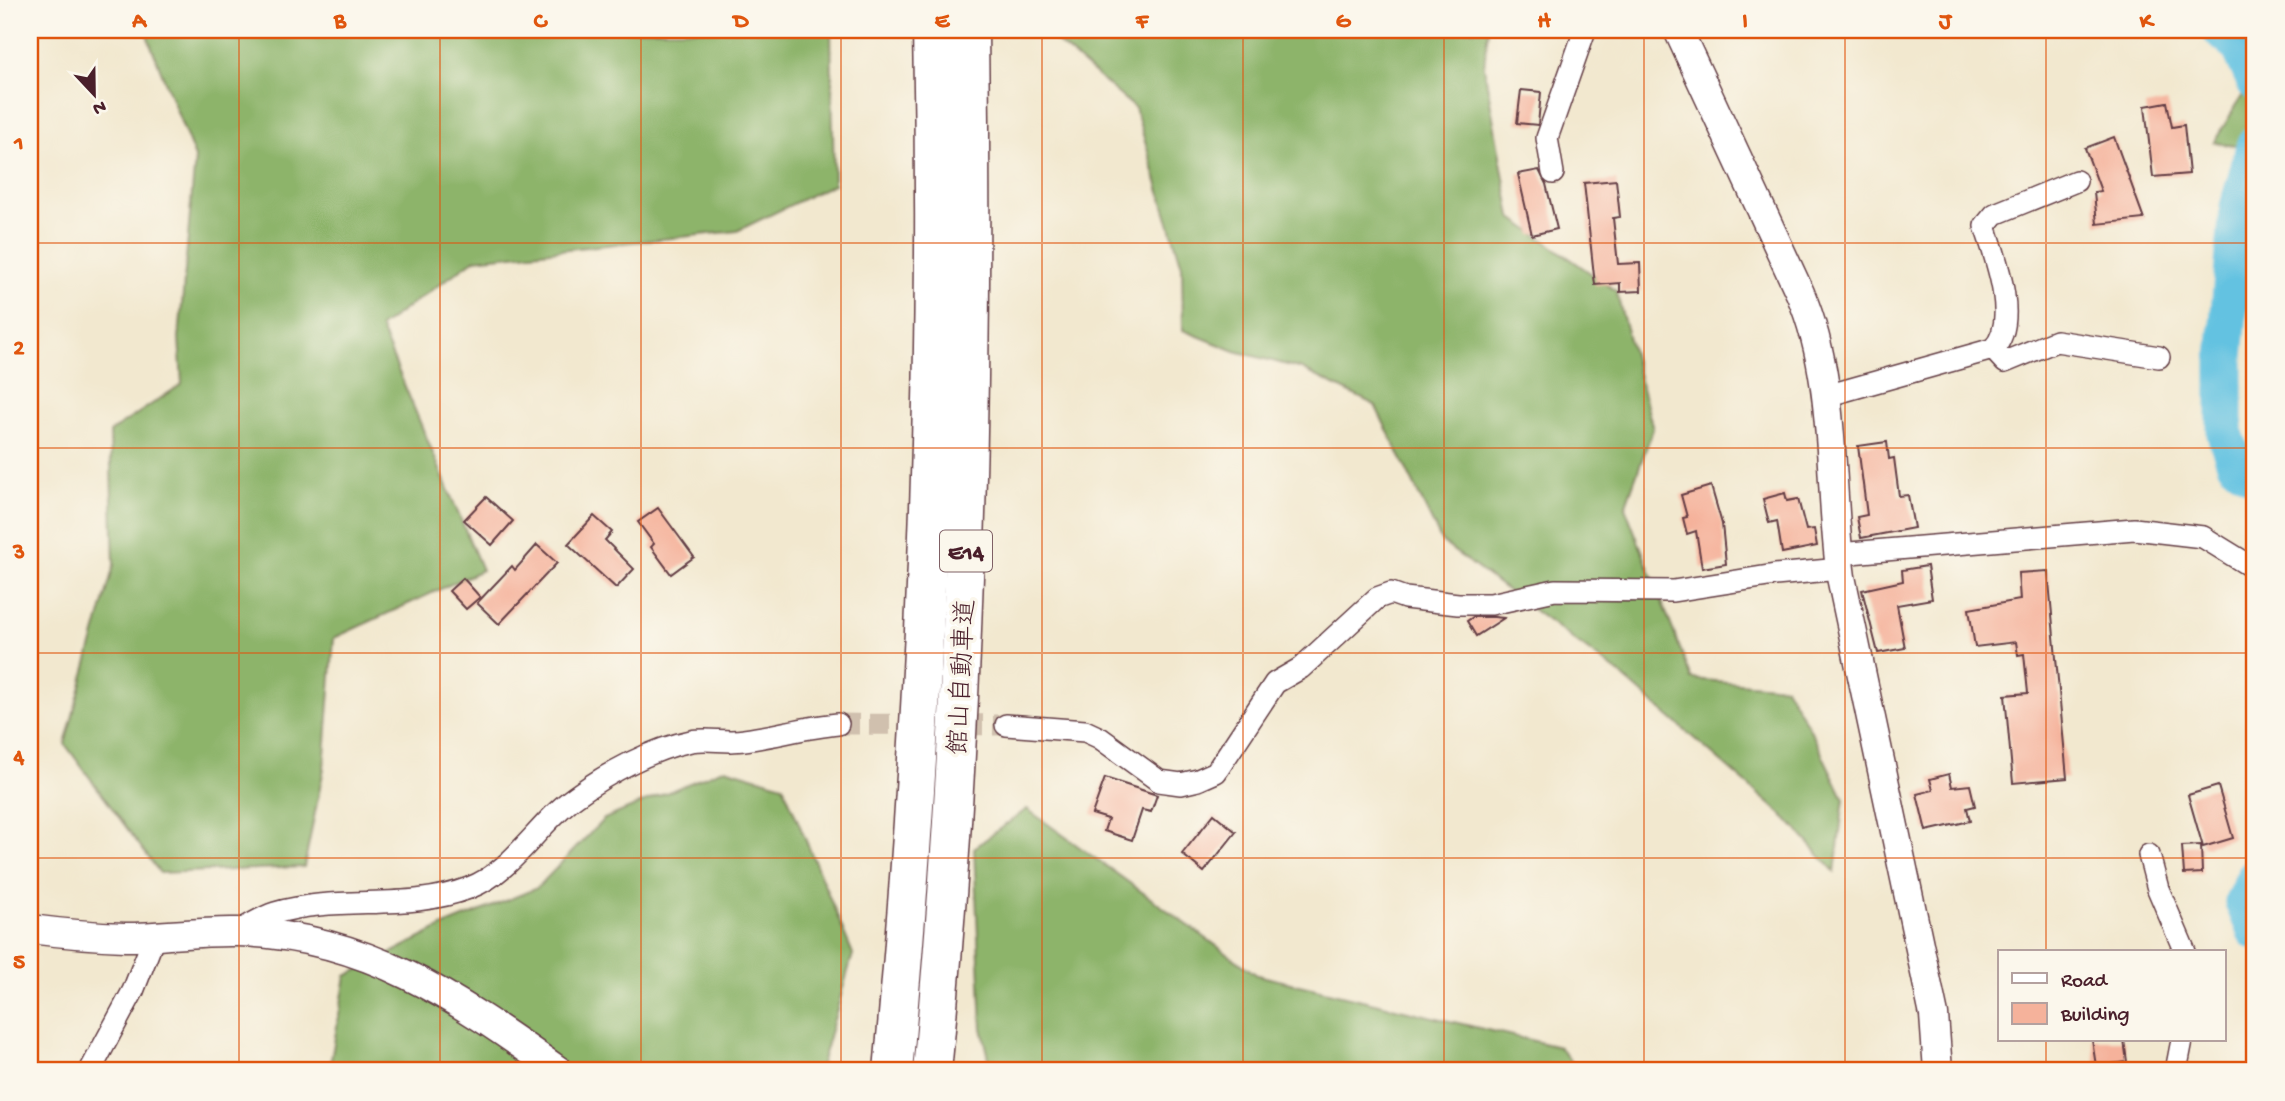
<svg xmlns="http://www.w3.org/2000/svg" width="2285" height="1101" font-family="'Gochi Hand','Klee One',sans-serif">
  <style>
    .forest { fill: #8db46a; stroke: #6c6a4a; stroke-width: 2 }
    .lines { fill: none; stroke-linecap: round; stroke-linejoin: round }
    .river { stroke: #63c2e1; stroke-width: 37 }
    .building { fill: #f5b29b }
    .minor-tunnel { stroke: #d0c0ae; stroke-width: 21; stroke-dasharray: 21 10; stroke-linecap: butt }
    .minor-casing { stroke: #633d44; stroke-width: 24 }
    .tertiary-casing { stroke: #633d44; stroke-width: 31 }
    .motorway-casing { stroke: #633d44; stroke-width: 41 }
    .minor { stroke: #fff; stroke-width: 21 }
    .tertiary { stroke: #fff; stroke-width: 28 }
    .motorway { stroke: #fff; stroke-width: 38 }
    .grid { fill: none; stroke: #e0560e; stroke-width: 2; stroke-opacity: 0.55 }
    .labels { text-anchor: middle; stroke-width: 7; stroke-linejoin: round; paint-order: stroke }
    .shield { fill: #fbf7ec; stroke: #7f6065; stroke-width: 2 }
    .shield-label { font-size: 24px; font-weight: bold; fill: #4a1f2b }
    .street-label { font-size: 26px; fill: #4a1f2b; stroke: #fbf7ec }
    .neatline { fill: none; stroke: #e0560e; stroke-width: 2.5 }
    .grid-label { font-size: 23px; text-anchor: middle; font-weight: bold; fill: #e0560e }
  </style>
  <rect width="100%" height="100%" fill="#fbf7ec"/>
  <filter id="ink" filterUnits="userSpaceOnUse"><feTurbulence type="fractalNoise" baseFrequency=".0143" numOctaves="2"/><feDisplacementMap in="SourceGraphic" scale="14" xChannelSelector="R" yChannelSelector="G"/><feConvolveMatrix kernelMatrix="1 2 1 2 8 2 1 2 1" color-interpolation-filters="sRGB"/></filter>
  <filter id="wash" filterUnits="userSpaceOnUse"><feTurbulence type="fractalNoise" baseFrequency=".00686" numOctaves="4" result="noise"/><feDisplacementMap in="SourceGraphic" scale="28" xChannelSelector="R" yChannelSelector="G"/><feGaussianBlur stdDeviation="1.57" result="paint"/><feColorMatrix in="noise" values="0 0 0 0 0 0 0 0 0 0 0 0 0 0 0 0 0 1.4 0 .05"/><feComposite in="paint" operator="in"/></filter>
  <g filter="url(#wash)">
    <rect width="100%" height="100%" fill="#f2e8cf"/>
    <g class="forest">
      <polygon points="145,30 831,30 834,184 737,231 475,259 380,327 482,570 334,638 324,768 304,867 160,873 65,744 114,565 110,432 182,384 179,338 195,158"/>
      <polygon points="1043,30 1488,30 1484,67 1511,217 1616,291 1653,429 1625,507 1692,679 1785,687 1809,727 1844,799 1835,872 1787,819 1621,675 1442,542 1375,405 1302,369 1235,351 1183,330 1182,266 1135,108"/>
      <polygon points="2255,75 2255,150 2214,142"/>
      <polygon points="725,768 783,785 853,954 819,1071 329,1071 346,976 444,926 537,888 604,819"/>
      <polygon points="1027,809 1257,975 1559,1047 1579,1071 992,1071 982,1028 974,848"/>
    </g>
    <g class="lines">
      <g class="river">
        <polyline points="2220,30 2239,46 2255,82"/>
        <polyline points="2255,144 2238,207 2225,358 2225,434 2235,463 2255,476"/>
        <polyline points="2255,876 2243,902 2255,931"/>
      </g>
    </g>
    <g id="blocks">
      <g class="building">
        <polygon points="1521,90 1541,92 1538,125 1517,123"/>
        <polygon points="2167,102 2172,127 2184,125 2189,174 2153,177 2145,106"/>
        <polygon points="2114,137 2144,219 2097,224 2094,192 2101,191 2085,148"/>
        <polygon points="1539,170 1546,184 1557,229 1532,235 1518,174"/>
        <polygon points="1616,180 1620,217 1613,218 1618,264 1640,263 1641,291 1620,292 1620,283 1595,285 1584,183"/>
        <polygon points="1887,442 1889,459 1894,458 1899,496 1908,495 1914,528 1861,538 1857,517 1867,515 1858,446"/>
        <polygon points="1711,486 1722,524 1726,564 1702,568 1696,531 1687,534 1683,518 1687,517 1681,495"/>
        <polygon points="1785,493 1787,501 1798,499 1806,530 1814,529 1817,546 1782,553 1777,521 1769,523 1763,499"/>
        <polygon points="486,497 513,521 492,545 464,520"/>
        <polygon points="658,508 694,557 671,574 651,547 654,544 638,522"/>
        <polygon points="594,516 612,532 605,540 634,569 616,588 568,544"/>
        <polygon points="537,545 557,563 499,624 477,603 512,566 515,570"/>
        <polygon points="1927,566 1932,599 1897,605 1905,648 1878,653 1862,590 1903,581 1902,570"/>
        <polygon points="2048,571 2067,778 2013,783 2005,695 2028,693 2024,654 2018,655 2016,642 1975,647 1969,609 2020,600 2018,573"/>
        <polygon points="463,578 480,597 466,609 449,591"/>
        <polygon points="1473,617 1494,617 1504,618 1476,636 1467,621"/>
        <polygon points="1949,774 1952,787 1970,785 1975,806 1967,808 1970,821 1926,831 1917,794 1933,790 1930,779"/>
        <polygon points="1105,778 1157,795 1151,812 1142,810 1132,840 1104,831 1108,819 1092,814"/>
        <polygon points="2218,786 2233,838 2203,847 2188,795"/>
        <polygon points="1214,814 1236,832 1204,872 1182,854"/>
        <polygon points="2201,845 2202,873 2184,874 2182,846"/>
        <polygon points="2092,1040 2124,1040 2127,1062 2096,1066"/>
      </g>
    </g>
  </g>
  <g filter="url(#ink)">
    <use href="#blocks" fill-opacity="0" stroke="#633d44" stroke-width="2"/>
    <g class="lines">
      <polyline class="minor-tunnel" points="838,724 1006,725"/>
      <g class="minor-casing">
        <g id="minor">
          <polyline points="1553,173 1547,138 1585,30"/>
          <polyline points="1993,349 2005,362 2056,341 2159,357"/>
          <path d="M1826,396L1993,349C2020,322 1995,256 1985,226L1995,214L2076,181"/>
          <polyline points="1838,554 2134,529 2203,537 2255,569"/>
          <polyline points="1006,725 1085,731 1100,738 1159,781 1181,784 1198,780 1216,772 1275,683 1301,668 1377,598 1391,593 1405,598 1458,604 1491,604 1555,590 1673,591 1775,575 1840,569"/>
          <polyline points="2149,855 2158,889 2185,952"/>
          <path d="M237,932C249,926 262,917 275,913C339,894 407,912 469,888C514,871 538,823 576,796C609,772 652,749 691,741C708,738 727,743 744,740C775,736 806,727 838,724"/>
          <polyline points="90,1071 133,991 155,935"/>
          <polyline points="2176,1071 2182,1040"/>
        </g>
      </g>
      <g class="tertiary-casing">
        <g id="tertiary">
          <path d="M1678,30L1800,293C1838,382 1828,483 1841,577L1934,1015L1938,1071"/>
          <path d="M30,929C61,933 93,936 125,937C163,937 200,931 237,932C367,935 457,999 559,1071"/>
        </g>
      </g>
      <g class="motorway-casing">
        <g id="motorway">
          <path d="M893,1071C925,725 940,377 932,30"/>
          <path d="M932,1071C966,725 974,378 969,30"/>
        </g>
      </g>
      <use href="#minor" class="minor"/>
      <use href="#tertiary" class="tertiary"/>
      <use href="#motorway" class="motorway"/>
    </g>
  </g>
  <path class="grid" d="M239,30V1071M440,30V1071M641,30V1071M841,30V1071M1042,30V1071M1243,30V1071M1444,30V1071M1644,30V1071M1845,30V1071M2046,30V952M30,243H2255M30,448H2255M30,653H2255M30,858H2255M2046,1040V1071"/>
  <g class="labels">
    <rect class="shield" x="940" y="530.5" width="52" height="41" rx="5"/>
    <g class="shield-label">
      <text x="966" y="559">E14</text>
    </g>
    <g class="street-label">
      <text transform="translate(960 677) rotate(-87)" y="9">館山自動車道</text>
    </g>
  </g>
  <rect width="2285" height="1101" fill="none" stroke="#fbf7ec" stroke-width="77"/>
  <rect x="1998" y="950" width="228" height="91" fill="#fbf7ec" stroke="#b4a19f" stroke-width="2"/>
  <rect x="2012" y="973" width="35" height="10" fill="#ffffff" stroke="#b4a19f" stroke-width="2"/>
  <text x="2061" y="986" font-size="21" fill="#4a1f2b">Road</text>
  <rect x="2012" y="1003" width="35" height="21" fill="#f5b29b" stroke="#b4a19f" stroke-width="2"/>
  <text x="2061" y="1020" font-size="21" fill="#4a1f2b">Building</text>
  <g transform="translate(94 94) rotate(158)" stroke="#fbf7ec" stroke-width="5" paint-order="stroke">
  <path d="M0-5L12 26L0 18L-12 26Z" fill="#4a1f2b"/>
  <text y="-10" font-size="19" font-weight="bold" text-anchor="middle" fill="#4a1f2b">N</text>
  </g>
  <rect x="38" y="38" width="2208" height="1024" class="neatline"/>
  <g class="grid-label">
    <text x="139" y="27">A</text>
    <text x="340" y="27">B</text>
    <text x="540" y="27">C</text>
    <text x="741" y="27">D</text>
    <text x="942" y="27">E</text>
    <text x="1142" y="27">F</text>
    <text x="1343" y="27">G</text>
    <text x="1544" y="27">H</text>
    <text x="1745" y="27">I</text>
    <text x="1945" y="27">J</text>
    <text x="2146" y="27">K</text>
    <text x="19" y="149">1</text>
    <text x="19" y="354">2</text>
    <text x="19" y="558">3</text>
    <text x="19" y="763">4</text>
    <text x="19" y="968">5</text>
  </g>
</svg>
